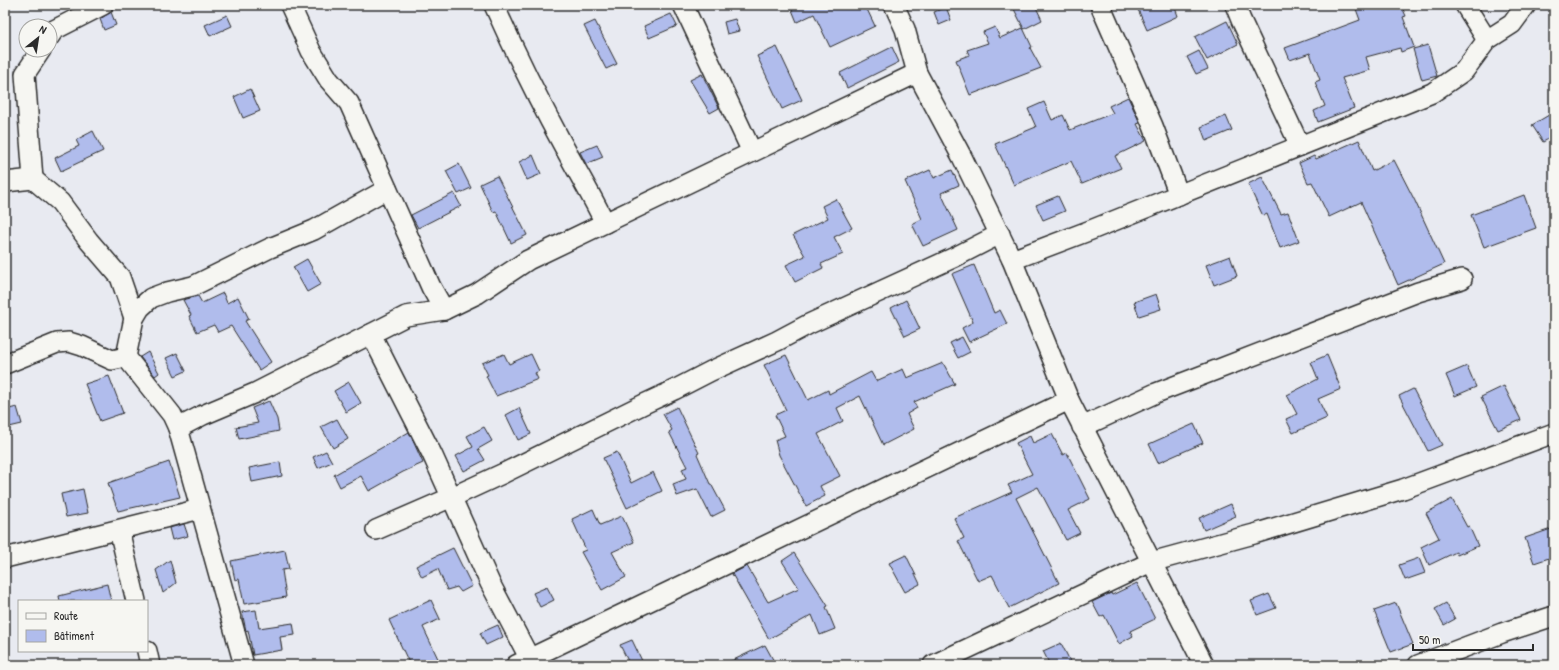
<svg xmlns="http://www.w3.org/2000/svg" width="1559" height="670" font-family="'Patrick Hand',sans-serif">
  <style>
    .building { fill: #b0bcec; stroke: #2b2b2b }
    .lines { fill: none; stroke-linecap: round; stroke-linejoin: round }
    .minor-casing { stroke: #2b2b2b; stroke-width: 22 }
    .minor { stroke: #f6f6f2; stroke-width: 19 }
  </style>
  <rect width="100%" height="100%" fill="#e8eaf1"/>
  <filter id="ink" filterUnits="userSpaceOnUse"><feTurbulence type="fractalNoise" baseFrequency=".025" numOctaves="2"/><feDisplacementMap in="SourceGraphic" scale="8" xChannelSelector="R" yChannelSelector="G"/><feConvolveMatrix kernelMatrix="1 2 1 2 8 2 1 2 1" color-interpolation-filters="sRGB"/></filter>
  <g filter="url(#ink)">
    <g class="building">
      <polygon points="790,5 865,5 875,26 830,47 814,14 797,22"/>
      <polygon points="1012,5 1035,5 1042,20 1024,29"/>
      <polygon points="1136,5 1174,5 1178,16 1147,30"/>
      <polygon points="1366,5 1401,5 1406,16 1403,17 1414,47 1401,52 1400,48 1366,57 1370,70 1342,78 1354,108 1318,122 1314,111 1325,106 1315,82 1320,80 1310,53 1290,60 1285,48 1360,20 1356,9"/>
      <polygon points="946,7 951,20 939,25 934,12"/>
      <polygon points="111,12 116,25 104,30 100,19"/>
      <polygon points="671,14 677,26 649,38 644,26"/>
      <polygon points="227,15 232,26 210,36 205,25"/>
      <polygon points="735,19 739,31 727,34 724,22"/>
      <polygon points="595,21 617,64 606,69 584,26"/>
      <polygon points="1227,21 1238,44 1207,60 1195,37"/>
      <polygon points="995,27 1000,38 1023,28 1032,47 1030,48 1041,68 970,95 956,60 969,55 967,50 988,43 983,32"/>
      <polygon points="1428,45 1437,76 1422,80 1413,49"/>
      <polygon points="777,47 802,100 782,109 757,56"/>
      <polygon points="892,47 899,62 847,88 840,73"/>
      <polygon points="1199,51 1208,69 1196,74 1187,57"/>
      <polygon points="702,74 719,108 710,113 690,80"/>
      <polygon points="250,89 260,111 243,118 234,97"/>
      <polygon points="1128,97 1140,123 1137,124 1146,141 1115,156 1121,168 1082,184 1071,161 1014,185 995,144 1036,127 1028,109 1044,102 1052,120 1063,115 1070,130 1113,113 1109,106"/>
      <polygon points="1554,112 1554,136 1543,142 1532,125"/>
      <polygon points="1226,116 1232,130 1206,141 1201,127"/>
      <polygon points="93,131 103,151 61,171 55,158 79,146 76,140"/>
      <polygon points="1359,140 1372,171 1394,160 1415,201 1444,264 1398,285 1361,202 1329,217 1312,182 1308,183 1299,163 1314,156 1316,159"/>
      <polygon points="597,145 603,157 586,164 580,152"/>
      <polygon points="533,155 541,174 527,180 519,162"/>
      <polygon points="459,164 471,188 458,194 446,171"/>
      <polygon points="930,170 934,178 952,170 959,185 941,193 958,230 923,246 912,224 922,219 905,181"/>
      <polygon points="497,176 527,235 511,243 496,211 493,212 480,184"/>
      <polygon points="1262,177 1281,214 1288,212 1299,241 1280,248 1267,214 1263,216 1248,184"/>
      <polygon points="454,193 461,206 418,228 411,215"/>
      <polygon points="1524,195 1536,228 1484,247 1471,215"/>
      <polygon points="1058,196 1065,211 1043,220 1036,205"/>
      <polygon points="836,199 852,228 834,237 843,254 821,264 823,268 795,282 786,265 805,256 793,235 828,218 822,206"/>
      <polygon points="1230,256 1237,276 1214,285 1206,265"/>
      <polygon points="307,259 321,284 307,292 293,267"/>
      <polygon points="974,265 994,313 1000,310 1007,324 969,342 962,328 973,322 952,274"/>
      <polygon points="223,293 227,303 238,297 249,319 245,321 271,362 259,370 231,326 218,332 214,325 197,332 189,316 191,315 183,300 198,296 202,303"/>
      <polygon points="1156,294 1161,309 1139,316 1134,302"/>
      <polygon points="906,300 920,329 905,336 891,308"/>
      <polygon points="962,337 970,352 958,358 950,343"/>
      <polygon points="148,352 159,373 155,376 140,357"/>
      <polygon points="177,353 186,371 175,376 166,358"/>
      <polygon points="504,354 509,364 531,354 539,371 535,373 538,379 496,396 486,376 488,375 482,363"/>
      <polygon points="786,355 808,400 828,390 829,394 871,372 876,381 903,369 907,378 943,363 955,384 914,402 917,408 907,414 914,429 883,445 860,396 837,408 843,421 818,434 840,476 820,486 825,496 806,506 779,455 775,440 785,436 775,415 786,410 764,365"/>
      <polygon points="1327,355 1341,389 1318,399 1327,418 1293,433 1286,419 1297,414 1287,395 1318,379 1311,362"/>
      <polygon points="1467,366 1476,387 1455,396 1446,375"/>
      <polygon points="109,376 123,413 100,421 85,384"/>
      <polygon points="349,382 361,403 346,412 334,391"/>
      <polygon points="1504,386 1521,420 1498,430 1481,397"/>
      <polygon points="1413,389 1442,445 1428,451 1399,396"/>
      <polygon points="269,401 277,419 279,431 239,439 236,427 258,423 252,408"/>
      <polygon points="17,407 22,424 5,428 5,410"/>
      <polygon points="677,407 699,453 697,454 710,484 711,484 725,510 711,517 697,489 677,496 673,484 686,479 682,469 687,467 669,432 672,430 663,414"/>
      <polygon points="519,408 531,434 518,440 506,415"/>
      <polygon points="337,419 348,439 333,448 321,427"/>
      <polygon points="1194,424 1203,443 1158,463 1149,444"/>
      <polygon points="484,427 492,441 478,449 485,460 464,471 456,456 473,447 467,436"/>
      <polygon points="409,432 423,463 403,472 369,491 361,476 340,487 334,475"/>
      <polygon points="1052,434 1063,455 1067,453 1090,499 1068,510 1080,533 1066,540 1038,487 1016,498 1059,583 1009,608 992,575 978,581 958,541 964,538 954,518 1012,492 1008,485 1032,474 1016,443 1030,436 1033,443"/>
      <polygon points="326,451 332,462 318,468 313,457"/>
      <polygon points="617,452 631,483 653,472 662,491 627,508 603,458"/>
      <polygon points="169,462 180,497 118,511 108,483"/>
      <polygon points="280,462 282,476 252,482 249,468"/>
      <polygon points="83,489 88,513 66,517 61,494"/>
      <polygon points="1452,499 1467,527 1469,526 1478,546 1457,555 1456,552 1429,565 1421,547 1439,538 1426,513"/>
      <polygon points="1231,504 1236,516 1204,530 1199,518"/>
      <polygon points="593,509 600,525 622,516 634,542 612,552 626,577 602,590 581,552 586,550 572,519"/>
      <polygon points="184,524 188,536 172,540 169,528"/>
      <polygon points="1554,528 1554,548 1549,550 1552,557 1534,563 1525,538"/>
      <polygon points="453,548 472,586 461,592 457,587 447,590 438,569 422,577 416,566"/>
      <polygon points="285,550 289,569 282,570 286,597 244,604 239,579 235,580 231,561"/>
      <polygon points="794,553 828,606 826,607 835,629 820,635 812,615 769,639 732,574 747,566 768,602 799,588 782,561"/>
      <polygon points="906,555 920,584 905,592 889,563"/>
      <polygon points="1419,558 1425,573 1405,580 1399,565"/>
      <polygon points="170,560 176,583 163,593 156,570"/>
      <polygon points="1137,583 1155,619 1130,631 1133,636 1119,644 1104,615 1100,617 1092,602 1111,593 1112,595"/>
      <polygon points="107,584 111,601 60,601 59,596"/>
      <polygon points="547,587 554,600 540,607 533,593"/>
      <polygon points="1269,594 1276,608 1257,615 1251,601"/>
      <polygon points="431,600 440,619 423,627 441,665 410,665 389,620"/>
      <polygon points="1396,603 1413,644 1391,652 1374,611"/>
      <polygon points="1446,603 1455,619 1444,625 1435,609"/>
      <polygon points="256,610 259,628 293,623 295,635 280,637 282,650 253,655 248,630 246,631 242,612"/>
      <polygon points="498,625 503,637 486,645 480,633"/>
      <polygon points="632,640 644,665 630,665 620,645"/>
      <polygon points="1061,643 1072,665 1050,665 1043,651"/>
      <polygon points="765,645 776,665 723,665"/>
    </g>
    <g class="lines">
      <g class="minor-casing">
        <g id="minor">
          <polyline points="290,5 311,51 329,80 349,103 431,287 444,310"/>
          <path d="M494,5C515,52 538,99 563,145C577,171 592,196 605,223"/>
          <polyline points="683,5 752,152"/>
          <polyline points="894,5 905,29 917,73 962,157 1012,260 1069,400 1204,665"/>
          <polyline points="1100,5 1153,126 1179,195"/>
          <polyline points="1235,5 1241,20 1300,146"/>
          <polyline points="1465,5 1487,40"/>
          <polyline points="50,36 54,30 103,5"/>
          <polyline points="33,179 60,202 89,241 120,277 134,318"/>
          <polyline points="5,182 33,179 25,74 41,50"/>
          <polyline points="1012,260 1091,230 1432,93 1464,71 1487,40 1512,24 1526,5"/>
          <polyline points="371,334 432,454 490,583 533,665"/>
          <polyline points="126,357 172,415 178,428 244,665"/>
          <polyline points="126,357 134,318 140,308 151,298 167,292 193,286 270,248 314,230 387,189"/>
          <polyline points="5,364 57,343 69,342 82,346 112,360 126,357"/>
          <polyline points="1082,427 1156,393 1216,370 1418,292 1462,279"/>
          <polyline points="178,428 203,415 255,393 406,316 444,310 477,294 528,260 917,73"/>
          <polyline points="119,530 136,601"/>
          <polyline points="376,530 452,497 504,473 644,404 674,390 711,371 777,341 809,324 955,257 1000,234"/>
          <polyline points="5,558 200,509"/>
          <polyline points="147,651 150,665"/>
          <polyline points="516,665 1069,400"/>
          <polyline points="933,665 1151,562 1254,534 1403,489 1554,433"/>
          <polyline points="1418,665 1502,633 1554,616"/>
        </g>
      </g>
      <use href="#minor" class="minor"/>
    </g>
  </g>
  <rect width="1559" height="670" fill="none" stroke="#f6f6f2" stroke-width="20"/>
  <rect x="10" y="10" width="1539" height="650" fill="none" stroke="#2b2b2b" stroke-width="1.5" filter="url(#ink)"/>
  <rect x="18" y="600" width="130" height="52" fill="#f6f6f2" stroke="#a5a5a2"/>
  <rect x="26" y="613" width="20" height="6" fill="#f6f6f2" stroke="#a5a5a2"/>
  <text x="54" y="620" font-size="12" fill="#2b2b2b">Route</text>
  <rect x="26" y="630" width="20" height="12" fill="#b0bcec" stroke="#a5a5a2"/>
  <text x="54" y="640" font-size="12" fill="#2b2b2b">Bâtiment</text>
  <g transform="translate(38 38) rotate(30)"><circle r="19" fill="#f6f6f2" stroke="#a5a5a2"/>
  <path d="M0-3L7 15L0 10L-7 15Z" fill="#2b2b2b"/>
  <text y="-6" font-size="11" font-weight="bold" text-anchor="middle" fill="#2b2b2b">N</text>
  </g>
  <path d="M1413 644v6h120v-6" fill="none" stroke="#2b2b2b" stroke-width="2"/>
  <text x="1419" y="644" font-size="12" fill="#2b2b2b" stroke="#f6f6f2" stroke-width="3" paint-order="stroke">50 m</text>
</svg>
